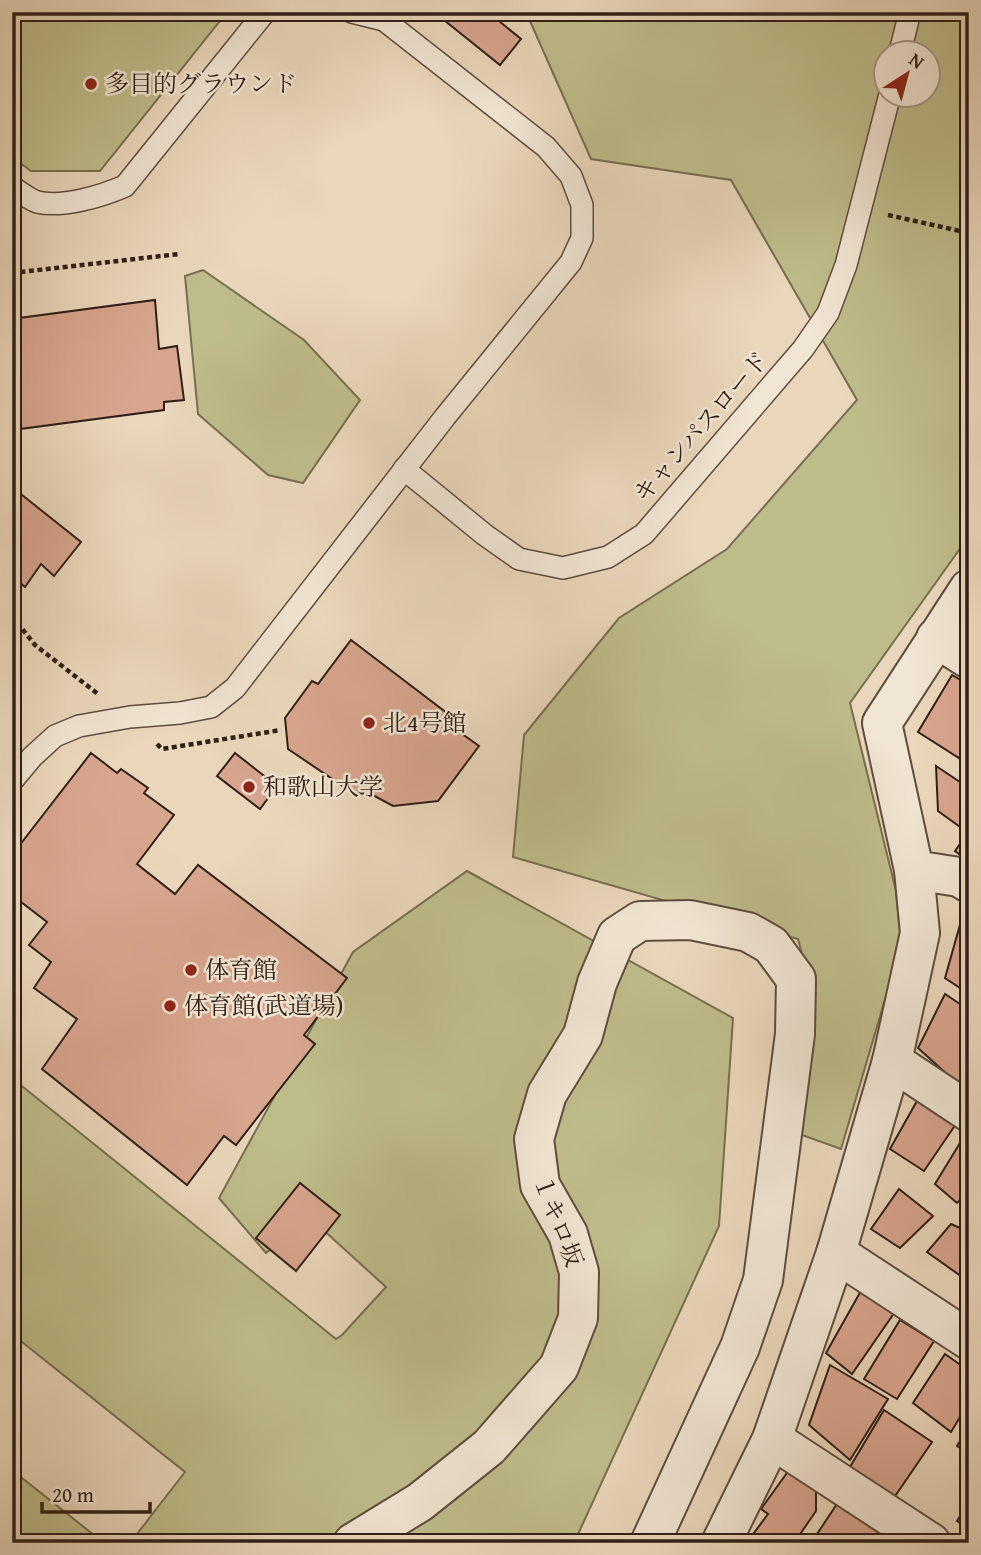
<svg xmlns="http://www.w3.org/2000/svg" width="981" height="1555" font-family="'Gentium Book Plus','Noto Serif JP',serif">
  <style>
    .green { fill: #bfbc8b; stroke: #786e51; stroke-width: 2; fill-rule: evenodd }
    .building { fill: #d8a58e; stroke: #301f17; stroke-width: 2 }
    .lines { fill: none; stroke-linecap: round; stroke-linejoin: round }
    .service-casing { stroke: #5e4d40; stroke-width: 24 }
    .minor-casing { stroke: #5e4d40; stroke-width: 42 }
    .path { stroke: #301f17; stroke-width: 4.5; stroke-dasharray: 5 3.5; stroke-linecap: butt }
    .service { stroke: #f1e5d3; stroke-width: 21 }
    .minor { stroke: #f1e5d3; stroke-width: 38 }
    .poi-dot { fill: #8f2418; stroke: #f1e5d3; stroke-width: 2.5 }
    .labels { text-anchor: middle; stroke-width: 5; stroke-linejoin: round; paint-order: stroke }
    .poi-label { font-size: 24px; fill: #301f17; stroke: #f1e5d3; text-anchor: start }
    .street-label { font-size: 24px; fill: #301f17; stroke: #f1e5d3 }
  </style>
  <rect width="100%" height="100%" fill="#ead7bb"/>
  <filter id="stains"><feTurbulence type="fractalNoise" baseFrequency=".00286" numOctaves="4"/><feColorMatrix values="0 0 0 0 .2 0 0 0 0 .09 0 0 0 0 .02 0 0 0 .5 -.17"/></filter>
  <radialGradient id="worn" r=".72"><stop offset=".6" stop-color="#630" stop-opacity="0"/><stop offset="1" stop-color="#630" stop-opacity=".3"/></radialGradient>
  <g class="green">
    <polygon points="12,12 227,12 100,171 31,171 12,157"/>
    <path d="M526,12H969V536L850,703L896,891L901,945L841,1149L802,1135L810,984L798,939L513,857L524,735L619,618L727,549L857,400L731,180L591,159ZM886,52H928V94H886Z"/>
    <polygon points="203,270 304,340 360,400 303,483 268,475 198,414 185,276"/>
    <polygon points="467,871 733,1018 719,1226 574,1543 130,1543 185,1472 12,1334 12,1078 336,1339 342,1335 386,1287 309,1217 266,1253 219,1198 353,952"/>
    <polygon points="12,1470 104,1543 12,1543"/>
  </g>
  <g class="building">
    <polygon points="434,12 488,12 521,39 500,65"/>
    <polygon points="155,300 159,349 177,346 184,400 164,402 164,410 12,430 12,319"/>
    <polygon points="12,487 81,542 54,576 41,564 25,587 12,576"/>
    <polygon points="351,640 456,720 451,726 479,746 438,801 393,806 371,794 353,793 288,749 285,718 312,681 318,684"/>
    <polygon points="952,675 969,685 969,742 959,758 918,732"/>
    <polygon points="969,742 969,768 959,758"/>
    <polygon points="91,753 117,773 121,769 148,788 144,793 174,815 137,864 175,894 198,865 347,978 304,1035 315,1044 236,1145 224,1136 187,1185 42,1069 77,1019 34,988 51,962 29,945 47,922 12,895 12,855"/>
    <polygon points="235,753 277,786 260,809 217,776"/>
    <polygon points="936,766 969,788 969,830 967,832 938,811"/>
    <polygon points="969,831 969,861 955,851"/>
    <polygon points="965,907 969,909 969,994 945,978"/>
    <polygon points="945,994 969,1010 969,1072 959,1085 918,1048"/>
    <polygon points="922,1092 960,1118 924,1171 890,1149"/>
    <polygon points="963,1138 969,1143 969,1192 957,1203 935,1184"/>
    <polygon points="300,1183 340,1215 296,1271 256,1238"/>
    <polygon points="899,1189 933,1216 900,1248 871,1229"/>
    <polygon points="951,1224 969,1232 969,1272 965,1279 927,1252"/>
    <polygon points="866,1282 899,1306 852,1374 826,1353"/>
    <polygon points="900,1320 934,1341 897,1399 864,1379"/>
    <polygon points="945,1354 969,1371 969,1402 951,1432 913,1403"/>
    <polygon points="830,1365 888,1399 850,1460 809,1425"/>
    <polygon points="884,1410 932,1442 891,1502 847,1472"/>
    <polygon points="969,1426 969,1454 957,1446"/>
    <polygon points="792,1466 816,1485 816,1511 794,1543 771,1543 754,1533 768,1514 761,1509"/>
    <polygon points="969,1502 969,1529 957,1521"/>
    <polygon points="837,1504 888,1539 884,1543 811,1543"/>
  </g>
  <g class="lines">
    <g class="service-casing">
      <g id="service">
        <polyline points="900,52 910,12"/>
        <path d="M12,187C20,192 29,199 37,202C63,208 102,196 125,186L265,12"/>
        <polyline points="404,469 485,535 519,559 563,568 608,557 644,534 803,349 828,313 846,265 890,94"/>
        <polyline points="12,781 32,757 55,736 79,726 130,717 180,713 211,707 235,688 445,417 571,262 582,238 582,205 571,176 546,147 384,20 352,12"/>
      </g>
    </g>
    <g class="minor-casing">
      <g id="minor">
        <polyline points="936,638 969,659"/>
        <polyline points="914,870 959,877 969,883"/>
        <polyline points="892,1061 969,1112"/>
        <polyline points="836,1253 969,1340"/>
        <polyline points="772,1439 931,1543"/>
        <polyline points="353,1543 420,1502 489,1447 559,1367 578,1318 579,1272 568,1234 540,1185 534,1139 547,1094 583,1035 597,983 617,936 640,921 690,920 748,932 771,945 796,979 795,1034 763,1280 740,1347 650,1543"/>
        <polyline points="721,1543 772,1439 836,1253 892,1061 920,933 914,870 882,723 969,589"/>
      </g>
    </g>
    <g class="path">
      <polyline points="888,215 969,233"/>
      <polyline points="12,273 179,254"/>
      <polyline points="12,616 35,645 98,694"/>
      <polyline points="157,744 162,749 281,730"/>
    </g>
    <use href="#service" class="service"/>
    <use href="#minor" class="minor"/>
  </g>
  <g class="poi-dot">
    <circle cx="91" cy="84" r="7"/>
    <circle cx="369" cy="723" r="7"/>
    <circle cx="249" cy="787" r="7"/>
    <circle cx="191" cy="970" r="7"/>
    <circle cx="170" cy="1006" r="7"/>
  </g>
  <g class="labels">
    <g class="poi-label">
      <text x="105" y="92">多目的グラウンド</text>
      <text x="383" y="731">北4号館</text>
      <text x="263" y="795">和歌山大学</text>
      <text x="205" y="978">体育館</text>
      <text x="184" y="1014">体育館(武道場)</text>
    </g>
    <g class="street-label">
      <text transform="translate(701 427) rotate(-49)" y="8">キャンパスロード</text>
      <text transform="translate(558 1221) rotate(69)" y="8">１キロ坂</text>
    </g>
  </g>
  <rect width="981" height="1555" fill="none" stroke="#ead7bb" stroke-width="42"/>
  <rect x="14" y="14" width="953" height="1527" fill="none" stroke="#301f17" stroke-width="3.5"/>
  <rect x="21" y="21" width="939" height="1513" fill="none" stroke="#301f17" stroke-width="2"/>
  <g transform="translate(907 74) rotate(36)"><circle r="33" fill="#f1e5d3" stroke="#a49688" stroke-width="2"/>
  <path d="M0-5L12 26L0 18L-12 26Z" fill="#8f2418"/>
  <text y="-10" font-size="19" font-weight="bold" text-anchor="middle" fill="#301f17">N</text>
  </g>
  <path d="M42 1502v10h108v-10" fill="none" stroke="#301f17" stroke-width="3.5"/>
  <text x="52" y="1502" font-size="21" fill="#301f17" stroke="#f1e5d3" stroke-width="5" paint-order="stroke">20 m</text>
  <rect width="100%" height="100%" filter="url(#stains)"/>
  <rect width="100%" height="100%" fill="url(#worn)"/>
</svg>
